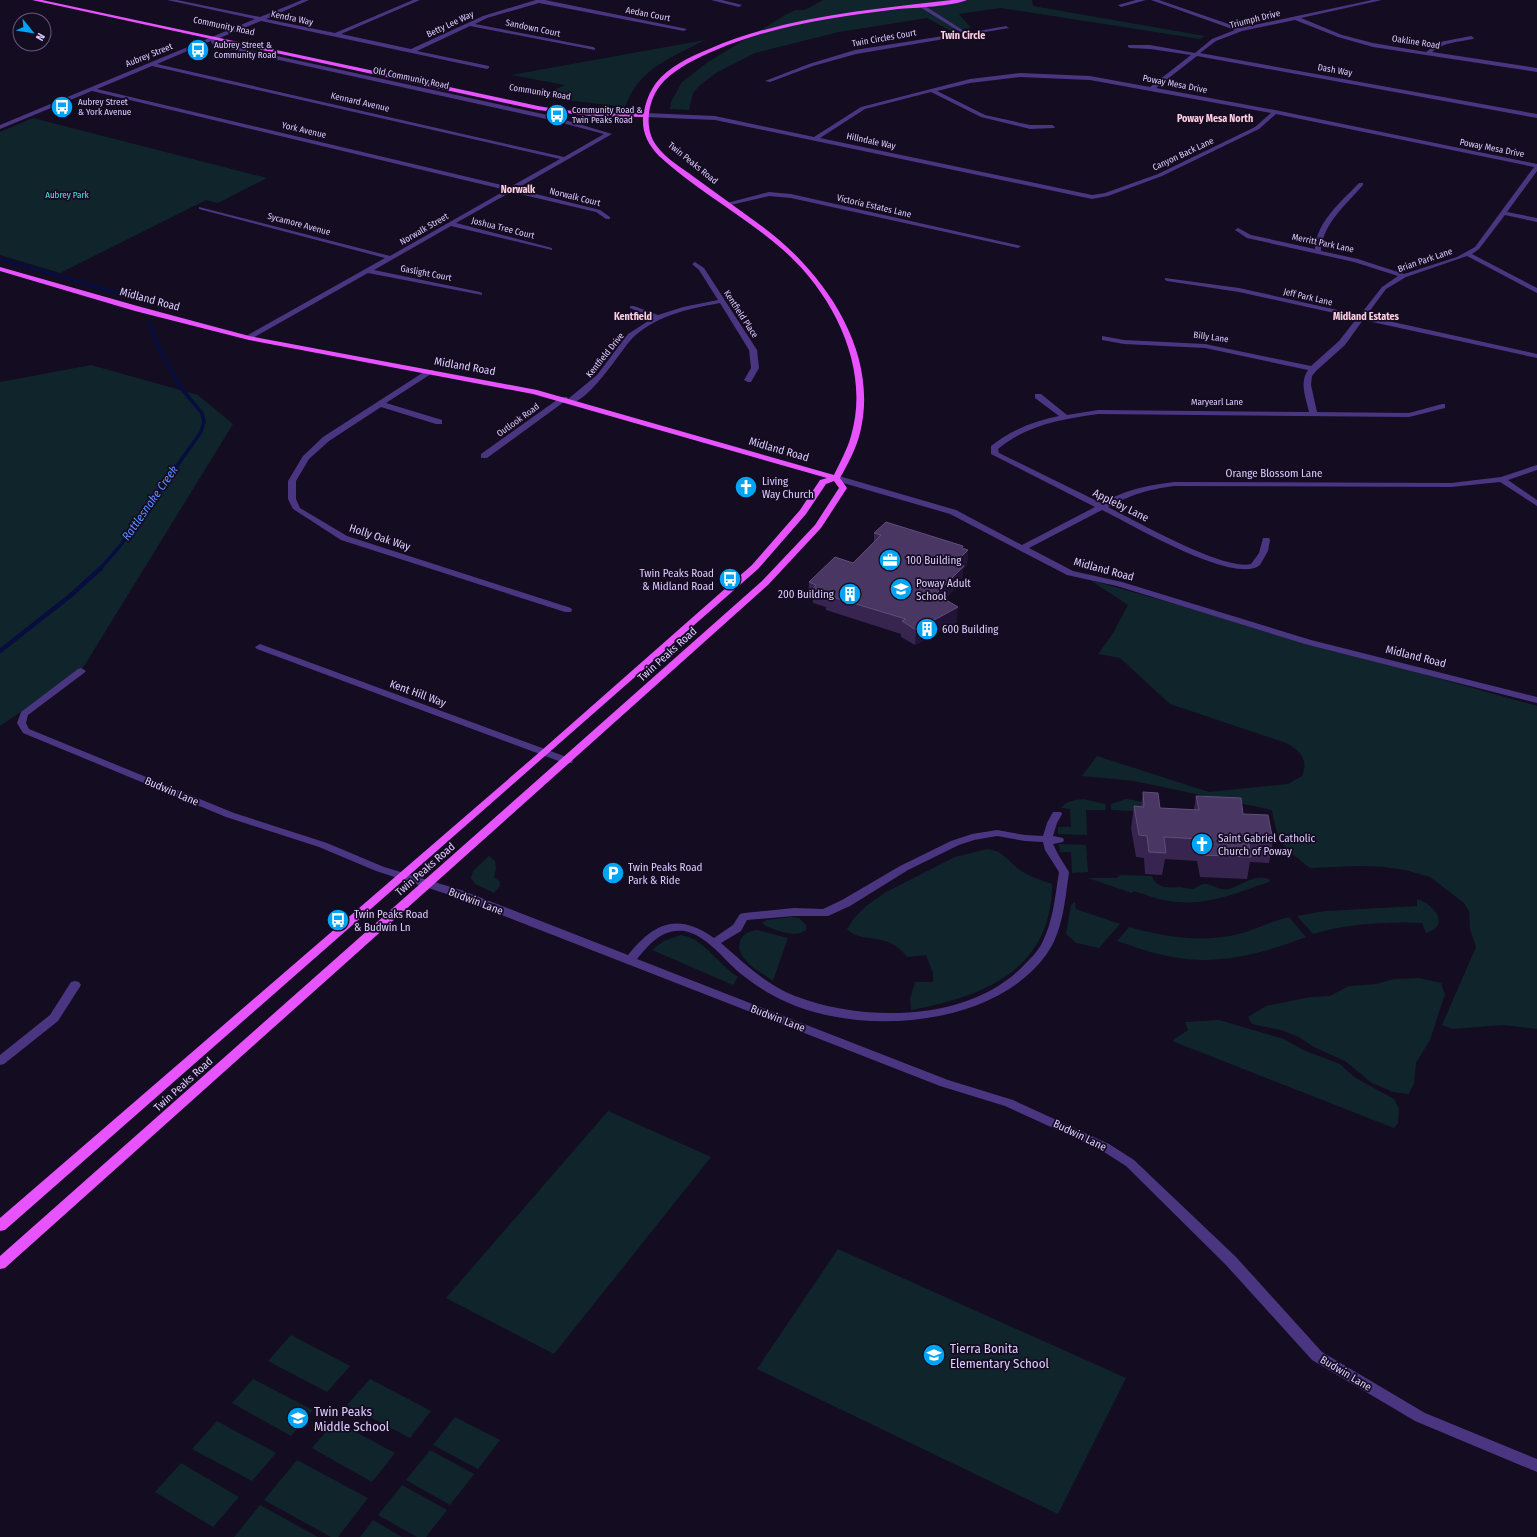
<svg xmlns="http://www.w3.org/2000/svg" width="1537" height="1537" font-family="'Fira Sans Condensed',sans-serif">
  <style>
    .green { fill: #0f252b }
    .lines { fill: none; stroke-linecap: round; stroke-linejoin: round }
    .stream-far1 { stroke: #070e3e; stroke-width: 3.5 }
    .stream { stroke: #070e3e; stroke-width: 4.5 }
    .minor { fill: #4a3581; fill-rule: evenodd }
    .major { fill: #e753ff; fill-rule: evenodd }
    .wall { fill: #37244f }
    .shaded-wall { fill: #211335 }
    .building { fill: #493662; stroke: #604d7b }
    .labels { text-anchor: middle; stroke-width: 3.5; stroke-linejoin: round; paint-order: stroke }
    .far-street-label { font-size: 9px; fill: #deccff; stroke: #140c21 }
    .far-poi-label { font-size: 9px; fill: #deccff; stroke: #140c21; text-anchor: start }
    .far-park-label { font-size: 9px; fill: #54e3e1; stroke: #140c21 }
    .far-neighbourhood-label { font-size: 10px; font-weight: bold; fill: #ffcee1; stroke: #140c21 }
    .street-label { font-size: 11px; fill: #deccff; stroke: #140c21 }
    .poi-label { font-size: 11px; fill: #deccff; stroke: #140c21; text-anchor: start }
    .water-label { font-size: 12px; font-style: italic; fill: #5a8bff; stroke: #140c21 }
    .near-poi-label { font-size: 13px; fill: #deccff; stroke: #140c21; text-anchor: start }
  </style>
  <rect width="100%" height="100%" fill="#140c21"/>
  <g class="green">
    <polygon points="823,0 1032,0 1033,6 1205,36 1200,39 1001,8 959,14 971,28 951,31 927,18 839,32 755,53 716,73 700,85 693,93 689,110 670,109 671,102 682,82 708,62 787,14 796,10 805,10"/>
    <path d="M705,40C671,58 639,68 625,107L540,97L565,85L511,75Z"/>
    <polygon points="33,118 267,178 218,203 206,200 60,273 0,255 0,132"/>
    <polygon points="91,365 198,395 233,424 81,671 0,726 0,382"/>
    <path d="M1090,580L1537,706V1029L1503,1025L1453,1029L1442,1025L1476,947L1470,929L1469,911L1464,903L1430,877L1405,870L1384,867L1358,866L1310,868C1286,850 1276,841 1272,810L1134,781L1082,776L1097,756L1209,792L1288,784L1302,776C1309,760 1300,750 1286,743L1170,704L1120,658L1098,654L1113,633L1128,605Z"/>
    <path d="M1083,799L1105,804L1106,810H1086L1087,835L1058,834V827H1071L1070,809L1061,808C1066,801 1075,800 1083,799Z"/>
    <polygon points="1126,799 1144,802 1152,812 1111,810 1111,804"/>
    <polygon points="1059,844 1086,845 1088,872 1072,873 1071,852 1060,852"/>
    <path d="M987,849C1005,851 1007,861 1020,870C1030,877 1041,880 1052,884C1052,970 984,996 911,1010L910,999L915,982H933V973L926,955L907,957C888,930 861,945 847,929L854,918L866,906L886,892L955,857Z"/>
    <polygon points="489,856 495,861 496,869 494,877 500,882 500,886 494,893 475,884 471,878 473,871"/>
    <path d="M1121,875L1152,876C1157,890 1169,887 1181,887C1184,888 1190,889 1193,889C1198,887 1202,883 1207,884C1215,886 1221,891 1229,889C1241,886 1257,872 1270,880L1269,882C1236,893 1205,907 1169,901C1157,899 1146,895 1134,891L1132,893L1088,878H1116Z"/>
    <path d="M1417,899C1433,904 1452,925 1426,933L1422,923C1389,921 1344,924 1313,934L1297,916L1325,911L1417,906Z"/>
    <polygon points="1075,902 1076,909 1120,924 1099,948 1076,943 1066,934 1071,905"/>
    <path d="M791,917L799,918L806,925V930C804,931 802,932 800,933C792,936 768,929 762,923L767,920Z"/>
    <path d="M1289,917L1306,937C1265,953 1217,966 1173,957C1154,954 1135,947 1117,941L1129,927C1165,937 1202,943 1239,934C1256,929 1272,921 1289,917Z"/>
    <path d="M757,930L788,938L773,981C761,972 732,958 741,939C744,933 750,931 757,930Z"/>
    <path d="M681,935C702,937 720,966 738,977L733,985L652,950L664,941Z"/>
    <polygon points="1419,978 1441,983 1445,994 1430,1040 1416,1063 1414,1083 1409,1094 1393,1092 1372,1083 1345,1061 1314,1047 1299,1037 1281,1030 1252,1024 1248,1017 1266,1006 1310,997 1330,996 1349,986 1376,984 1394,979"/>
    <polygon points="1219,1020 1284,1039 1303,1050 1340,1064 1354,1077 1394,1099 1399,1109 1398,1123 1394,1128 1172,1041 1188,1030 1185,1022"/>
    <polygon points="608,1111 711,1157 554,1354 446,1298"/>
    <polygon points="838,1249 1126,1378 1058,1514 757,1369"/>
    <polygon points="291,1335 350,1366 327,1392 268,1361"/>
    <polygon points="253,1379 313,1410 291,1436 232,1403"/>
    <polygon points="370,1379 431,1411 410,1438 347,1405"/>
    <polygon points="455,1417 500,1440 478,1469 433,1445"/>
    <polygon points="217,1421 276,1453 252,1481 192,1449"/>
    <polygon points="335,1421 395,1453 372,1482 312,1448"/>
    <polygon points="430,1450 474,1474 450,1505 406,1480"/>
    <polygon points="297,1460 368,1498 338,1537 331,1537 264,1500"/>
    <polygon points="181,1463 239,1497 213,1527 155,1492"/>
    <polygon points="402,1485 447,1510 426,1537 417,1537 378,1515"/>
    <polygon points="260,1505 318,1537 234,1537"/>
    <polygon points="373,1520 402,1537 360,1537"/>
  </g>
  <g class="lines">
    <g class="stream-far1">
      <polyline points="0,259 118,293"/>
      <polyline points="100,569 120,546 201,432 204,422 202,413 180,387 160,350 149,323"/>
    </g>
    <polyline class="stream" points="0,651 70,596 101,568"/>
    <g class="minor">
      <path d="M167,0H177L260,17L302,0H309L266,19L335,33L413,0H420L341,34L411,49L483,16L536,0H545L687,29L684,31L539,3L487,18L475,24L593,47L595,48V50L470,26L417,51L489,66V68L487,69L261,21L217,39V42L226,45L552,116L612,134L516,189L600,210L610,217V219H606L596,212L511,192L456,223L552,248V250L451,226L374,270L480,292L482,293V295L368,273L249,340L245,338L246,336L385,258L199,209V207L390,256L506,190L92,91L0,129V125L255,19ZM211,41L212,44L225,48L551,120L604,134L564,157L157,64ZM152,66L560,159L510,187L97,89Z"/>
      <polygon points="711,0 722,0 742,5 739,7"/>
      <polygon points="1136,0 1146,0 1121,7 1118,5"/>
      <path d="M1151,0H1159L1240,28L1372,0H1382L1301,18L1342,35L1373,43L1426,52L1440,42L1471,36L1474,38L1473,39C1458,42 1444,42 1432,52L1537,68V72L1373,47L1338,37L1295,20L1242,31L1216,41L1200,53L1537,114V118L1197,56L1156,88L1275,110L1537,164V171L1507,212L1537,218V222L1505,215L1479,249L1472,254L1537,288V293L1467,256L1406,277L1386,289L1366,316L1537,354V358L1363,320L1345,345L1316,371L1312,376L1311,385L1317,412L1409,413L1442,404H1445V408L1409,417L1098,414C1063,419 1026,425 998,449L999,453L1101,503C1129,489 1144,486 1174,482L1451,483L1501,477L1537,465V470L1508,480L1537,500V506L1500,482L1451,487L1174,486C1146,490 1133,494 1108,507C1136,521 1224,571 1251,564L1259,553L1263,538H1269L1270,540L1268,551L1260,565C1235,586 1129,523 1102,510L1029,548L1073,571L1122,582L1311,640L1537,697V703L1305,644L1117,586L1067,575L950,514L833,480L832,478L833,476H839L956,510L1022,545L1095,507L991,454V446C1011,430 1034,421 1059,416L1035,398V394H1041L1067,415L1098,410L1309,412C1306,398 1299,383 1308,370L1205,348L1124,344L1102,340V336L1124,340L1205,344L1311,366L1339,341L1357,318L1239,292L1167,281L1165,280V278L1239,288L1360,315L1382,287L1398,276L1354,262L1247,238L1235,230L1238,228L1251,235L1315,249C1316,222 1342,201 1359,183H1363V185C1347,204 1322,224 1321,251L1358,259L1404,274L1457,257L1475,247L1534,167L1276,114L1259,129L1162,176L1108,196L1092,199L715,120L645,117L642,115L645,113L715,116L814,137L861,107L970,79L1020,73L1090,76L1150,87L1191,55L1150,49L1130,48L1128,47V45H1150L1195,53L1212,39L1235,30ZM1020,77L1090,80L1271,113L1255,127L1158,174L1105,193L1092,195L820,138L865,109L931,92L981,117L1030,129L1054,128L1055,127L1052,125H1030L985,115L937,91L970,83Z"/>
      <polygon points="922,4 967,33 1006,26 1009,28 856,54 813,66 770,82 765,81 809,64 855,50 962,33 920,7"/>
      <polygon points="769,192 791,194 1021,246 1018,248 791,198 769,196 726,206 723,204"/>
      <path d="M695,262L704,268L757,350L759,368L751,382H748L744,380L751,368L749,350L720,303C688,309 652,316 629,342C619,354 586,406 568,403V399L597,375L628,334L653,318L630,308V306H634L658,315L683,307L718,300L699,270L692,264Z"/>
      <polygon points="427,370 433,370 434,372 386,403 442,420 442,424 436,424 381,407 329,441 309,459 296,481 296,499 300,508 347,536 571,608 572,610 571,612 565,612 341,540 293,509 288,499 288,481 303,456 323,437"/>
      <polygon points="561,397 567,397 568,399 487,458 481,458 481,454"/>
      <polygon points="260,644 572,759 573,761 572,763 564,763 257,649 255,647"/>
      <path d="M81,668L86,671L84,673L28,715L26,723L29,729L234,813L327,843L384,867L461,890L628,955C654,923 677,912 714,938L733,925L740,914L744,913L794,908L823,909L842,900L900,866L951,841L972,834L997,830L1025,835L1043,836L1047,823L1053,812H1061L1062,814L1057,823L1053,836L1063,838L1064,840L1063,842L1053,844L1059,856L1069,872C1065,900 1063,932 1046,955C993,1028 858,1037 782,1000C767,993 754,984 741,974C724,960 707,935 684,931C663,928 649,944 637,959L948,1080L1013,1100L1109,1144L1134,1160L1236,1257L1322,1352L1425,1413L1537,1459V1472L1415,1421L1312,1360L1226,1265L1126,1166L1101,1150L1005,1106L940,1086L453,896L376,871L319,847L226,817L23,733L17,723L21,712L78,669ZM997,836L1025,841L1043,842L1045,850L1059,872C1055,897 1053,923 1041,945C1037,952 1031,958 1025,964C971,1022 865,1023 795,996C766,985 744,963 721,943L741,931L747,920L794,916H828L850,906L908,870L959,845L974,840Z"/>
      <polygon points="75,981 79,982 81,985 58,1021 4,1064 0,1065 0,1055 50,1015 71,982"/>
    </g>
    <path class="major" d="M32,0H42L538,106C573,112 608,115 644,113C645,103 650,91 656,83C669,66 690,57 709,49C786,16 869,10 952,0H967C954,6 914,8 898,9C836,17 774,25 716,50C697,58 678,67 664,81C648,97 643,127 656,145C666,159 681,167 694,177C717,194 740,210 763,227C825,273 880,353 860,433C856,449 848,464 840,478L847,488L821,528L768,585L5,1268L0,1269V1256L762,581L815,525L839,488L834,481L826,484L806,514L758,569L5,1230L0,1231V1218L542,750L752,565L800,510L820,480L827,478L533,394L249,340L135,311L0,271V267L141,307L249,336L537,390L834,475C840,462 847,450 851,436C871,368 833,293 782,249C743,215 697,191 659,156C648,144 642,133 643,117L592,116L538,110Z"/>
  </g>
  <g class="wall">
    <polygon points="874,533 963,549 968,550 967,565 963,569 962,581 945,599 957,622 915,645 901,637 901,634 826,610 826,607 813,603 813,599 808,598 809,582 853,563 874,542"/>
    <polygon points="1143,792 1160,808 1194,810 1196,796 1243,814 1273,841 1269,863 1250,862 1247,879 1200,877 1197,861 1165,859 1162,875 1145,874 1144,858 1136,857 1131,828 1134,806 1141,807"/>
  </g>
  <g class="shaded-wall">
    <polygon points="963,546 963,555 968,550 967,565 963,569 962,581 935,609 936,594 955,563 962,548"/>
    <polygon points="958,607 957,622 915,645 916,630"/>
  </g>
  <g class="building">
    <polygon points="886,522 963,546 962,548 968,550 955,563 964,566 936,594 958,607 916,630 902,621 906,619 826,595 828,592 813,588 816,585 809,582 835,557 853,563 881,535 874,533"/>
    <polygon points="1143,792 1158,793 1160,808 1199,810 1196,796 1241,798 1243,814 1268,815 1273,841 1248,840 1251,857 1203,855 1201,839 1164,837 1166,853 1149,852 1147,836 1139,835 1134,806 1144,807"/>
  </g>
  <defs>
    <g id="bus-disc" transform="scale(1.15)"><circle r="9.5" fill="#00a4f7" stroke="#140c21"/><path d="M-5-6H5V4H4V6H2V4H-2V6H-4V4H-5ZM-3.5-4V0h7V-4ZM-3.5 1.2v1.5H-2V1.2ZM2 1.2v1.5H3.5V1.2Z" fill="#fff"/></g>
    <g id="church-disc" transform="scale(1.15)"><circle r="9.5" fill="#00a4f7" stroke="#140c21"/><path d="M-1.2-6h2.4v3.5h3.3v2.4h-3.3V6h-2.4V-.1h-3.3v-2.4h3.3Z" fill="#fff"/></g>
    <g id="office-disc" transform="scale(1.15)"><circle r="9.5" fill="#00a4f7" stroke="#140c21"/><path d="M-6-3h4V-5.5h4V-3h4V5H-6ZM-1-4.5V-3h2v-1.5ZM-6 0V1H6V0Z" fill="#fff"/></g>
    <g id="school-disc" transform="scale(1.15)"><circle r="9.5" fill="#00a4f7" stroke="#140c21"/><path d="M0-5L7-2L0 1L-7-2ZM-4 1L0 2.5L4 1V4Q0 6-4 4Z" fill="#fff"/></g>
    <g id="building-disc" transform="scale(1.15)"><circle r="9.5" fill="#00a4f7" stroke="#140c21"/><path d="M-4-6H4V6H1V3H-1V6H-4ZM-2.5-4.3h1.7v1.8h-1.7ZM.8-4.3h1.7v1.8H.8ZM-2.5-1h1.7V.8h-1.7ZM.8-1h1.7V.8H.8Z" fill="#fff"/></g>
    <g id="parking-disc" transform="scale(1.15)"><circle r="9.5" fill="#00a4f7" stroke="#140c21"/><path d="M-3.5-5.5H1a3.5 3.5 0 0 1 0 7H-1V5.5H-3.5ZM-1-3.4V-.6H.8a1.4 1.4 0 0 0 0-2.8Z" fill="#fff"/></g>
  </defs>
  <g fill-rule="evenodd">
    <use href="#bus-disc" x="198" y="50"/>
    <use href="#bus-disc" x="62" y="107"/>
    <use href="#bus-disc" x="557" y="115"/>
    <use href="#church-disc" x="746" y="487"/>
    <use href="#office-disc" x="890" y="560"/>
    <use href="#bus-disc" x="730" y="579"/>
    <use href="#school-disc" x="901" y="589"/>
    <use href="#building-disc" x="850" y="594"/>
    <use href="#building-disc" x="927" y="629"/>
    <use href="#church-disc" x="1202" y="844"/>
    <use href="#parking-disc" x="613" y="873"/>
    <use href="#bus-disc" x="338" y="920"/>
    <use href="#school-disc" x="934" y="1355"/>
    <use href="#school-disc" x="298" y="1418"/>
  </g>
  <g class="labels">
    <g class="far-street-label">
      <text transform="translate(648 14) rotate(11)" y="3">Aedan Court</text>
      <text transform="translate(292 18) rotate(12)" y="3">Kendra Way</text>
      <text transform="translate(1255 19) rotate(-14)" y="3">Triumph Drive</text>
      <text transform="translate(450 24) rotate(-25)" y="3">Betty Lee Way</text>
      <text transform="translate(224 26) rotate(12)" y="3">Community Road</text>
      <text transform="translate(533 28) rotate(12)" y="3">Sandown Court</text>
      <text transform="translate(884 38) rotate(-10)" y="3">Twin Circles Court</text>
      <text transform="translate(1416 42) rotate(9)" y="3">Oakline Road</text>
      <text transform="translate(149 55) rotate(-22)" y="3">Aubrey Street</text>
      <text transform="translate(1335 70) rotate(10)" y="3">Dash Way</text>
      <text transform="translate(411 78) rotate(12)" y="3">Old Community Road</text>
      <text transform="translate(1175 84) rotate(11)" y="3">Poway Mesa Drive</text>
      <text transform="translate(540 92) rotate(9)" y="3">Community Road</text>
      <text transform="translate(360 102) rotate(13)" y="3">Kennard Avenue</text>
      <text transform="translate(304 130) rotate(13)" y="3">York Avenue</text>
      <text transform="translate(871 141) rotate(12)" y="3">Hillndale Way</text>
      <text transform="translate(1492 148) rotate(11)" y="3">Poway Mesa Drive</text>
      <text transform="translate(1183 154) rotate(-25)" y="3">Canyon Back Lane</text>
      <text transform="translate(693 163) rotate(39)" y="3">Twin Peaks Road</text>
      <text transform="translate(575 197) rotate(14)" y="3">Norwalk Court</text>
      <text transform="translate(874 206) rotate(13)" y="3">Victoria Estates Lane</text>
      <text transform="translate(299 224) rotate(15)" y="3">Sycamore Avenue</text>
      <text transform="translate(503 228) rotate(14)" y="3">Joshua Tree Court</text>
      <text transform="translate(424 229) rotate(-30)" y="3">Norwalk Street</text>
      <text transform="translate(1323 243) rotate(12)" y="3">Merritt Park Lane</text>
      <text transform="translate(1425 260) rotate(-19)" y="3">Brian Park Lane</text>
      <text transform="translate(426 273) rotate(11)" y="3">Gaslight Court</text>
      <text transform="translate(1308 297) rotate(13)" y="3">Jeff Park Lane</text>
      <text transform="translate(741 314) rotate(57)" y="3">Kentfield Place</text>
      <text transform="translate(1211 337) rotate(8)" y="3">Billy Lane</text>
      <text transform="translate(605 355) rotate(-51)" y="3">Kentfield Drive</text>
      <text x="1217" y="405">Maryearl Lane</text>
      <text transform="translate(518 420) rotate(-36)" y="3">Outlook Road</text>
    </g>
    <g class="far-poi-label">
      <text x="214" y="48">Aubrey Street &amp;<tspan x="214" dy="10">Community Road</tspan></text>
      <text x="78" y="105">Aubrey Street<tspan x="78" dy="10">&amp; York Avenue</tspan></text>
      <text x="572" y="113">Community Road &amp;<tspan x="572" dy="10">Twin Peaks Road</tspan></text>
    </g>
    <g class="far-park-label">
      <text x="67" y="198">Aubrey Park</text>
    </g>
    <g class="far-neighbourhood-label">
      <text x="963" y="39">Twin Circle</text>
      <text x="1215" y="122">Poway Mesa North</text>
      <text x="518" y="193">Norwalk</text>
      <text x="633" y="320">Kentfield</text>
      <text x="1366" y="320">Midland Estates</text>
    </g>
    <g class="street-label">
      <text transform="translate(150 299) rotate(15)" y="4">Midland Road</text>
      <text transform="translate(465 366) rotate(10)" y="4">Midland Road</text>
      <text transform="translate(779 449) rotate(16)" y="4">Midland Road</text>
      <text x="1274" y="477">Orange Blossom Lane</text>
      <text transform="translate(1121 505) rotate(26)" y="4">Appleby Lane</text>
      <text transform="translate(380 537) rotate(18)" y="4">Holly Oak Way</text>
      <text transform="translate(1104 569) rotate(15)" y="4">Midland Road</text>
      <text transform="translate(667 654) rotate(-42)" y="4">Twin Peaks Road</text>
      <text transform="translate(1416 656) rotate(14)" y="4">Midland Road</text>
      <text transform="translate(418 693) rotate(20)" y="4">Kent Hill Way</text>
      <text transform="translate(172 791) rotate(23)" y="4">Budwin Lane</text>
      <text transform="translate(425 869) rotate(-41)" y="4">Twin Peaks Road</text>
      <text transform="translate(476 901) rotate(21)" y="4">Budwin Lane</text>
      <text transform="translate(778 1018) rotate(21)" y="4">Budwin Lane</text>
      <text transform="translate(183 1084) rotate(-42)" y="4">Twin Peaks Road</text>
      <text transform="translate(1080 1135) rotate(26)" y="4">Budwin Lane</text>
      <text transform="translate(1346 1373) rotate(31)" y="4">Budwin Lane</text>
    </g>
    <g class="poi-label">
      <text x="762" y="485">Living<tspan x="762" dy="13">Way Church</tspan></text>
      <text x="906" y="564">100 Building</text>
      <text x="714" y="577" text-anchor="end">Twin Peaks Road<tspan x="714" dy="13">&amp; Midland Road</tspan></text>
      <text x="916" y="587">Poway Adult<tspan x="916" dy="13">School</tspan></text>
      <text x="834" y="598" text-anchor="end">200 Building</text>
      <text x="942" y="633">600 Building</text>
      <text x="1218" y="842">Saint Gabriel Catholic<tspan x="1218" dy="13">Church of Poway</tspan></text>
      <text x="628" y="871">Twin Peaks Road<tspan x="628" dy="13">Park &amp; Ride</tspan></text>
      <text x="354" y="918">Twin Peaks Road<tspan x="354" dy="13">&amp; Budwin Ln</tspan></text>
    </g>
    <g class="water-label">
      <text transform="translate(150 503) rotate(-55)" y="4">Rattlesnake Creek</text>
    </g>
    <g class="near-poi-label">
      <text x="950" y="1353">Tierra Bonita<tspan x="950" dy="15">Elementary School</tspan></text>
      <text x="314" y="1416">Twin Peaks<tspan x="314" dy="15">Middle School</tspan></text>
    </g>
  </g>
  <g transform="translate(32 32) rotate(120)"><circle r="19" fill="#140c21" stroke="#65597a"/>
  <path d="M0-3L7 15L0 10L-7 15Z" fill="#00a4f7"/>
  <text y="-6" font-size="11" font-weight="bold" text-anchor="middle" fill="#deccff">N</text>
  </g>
</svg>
